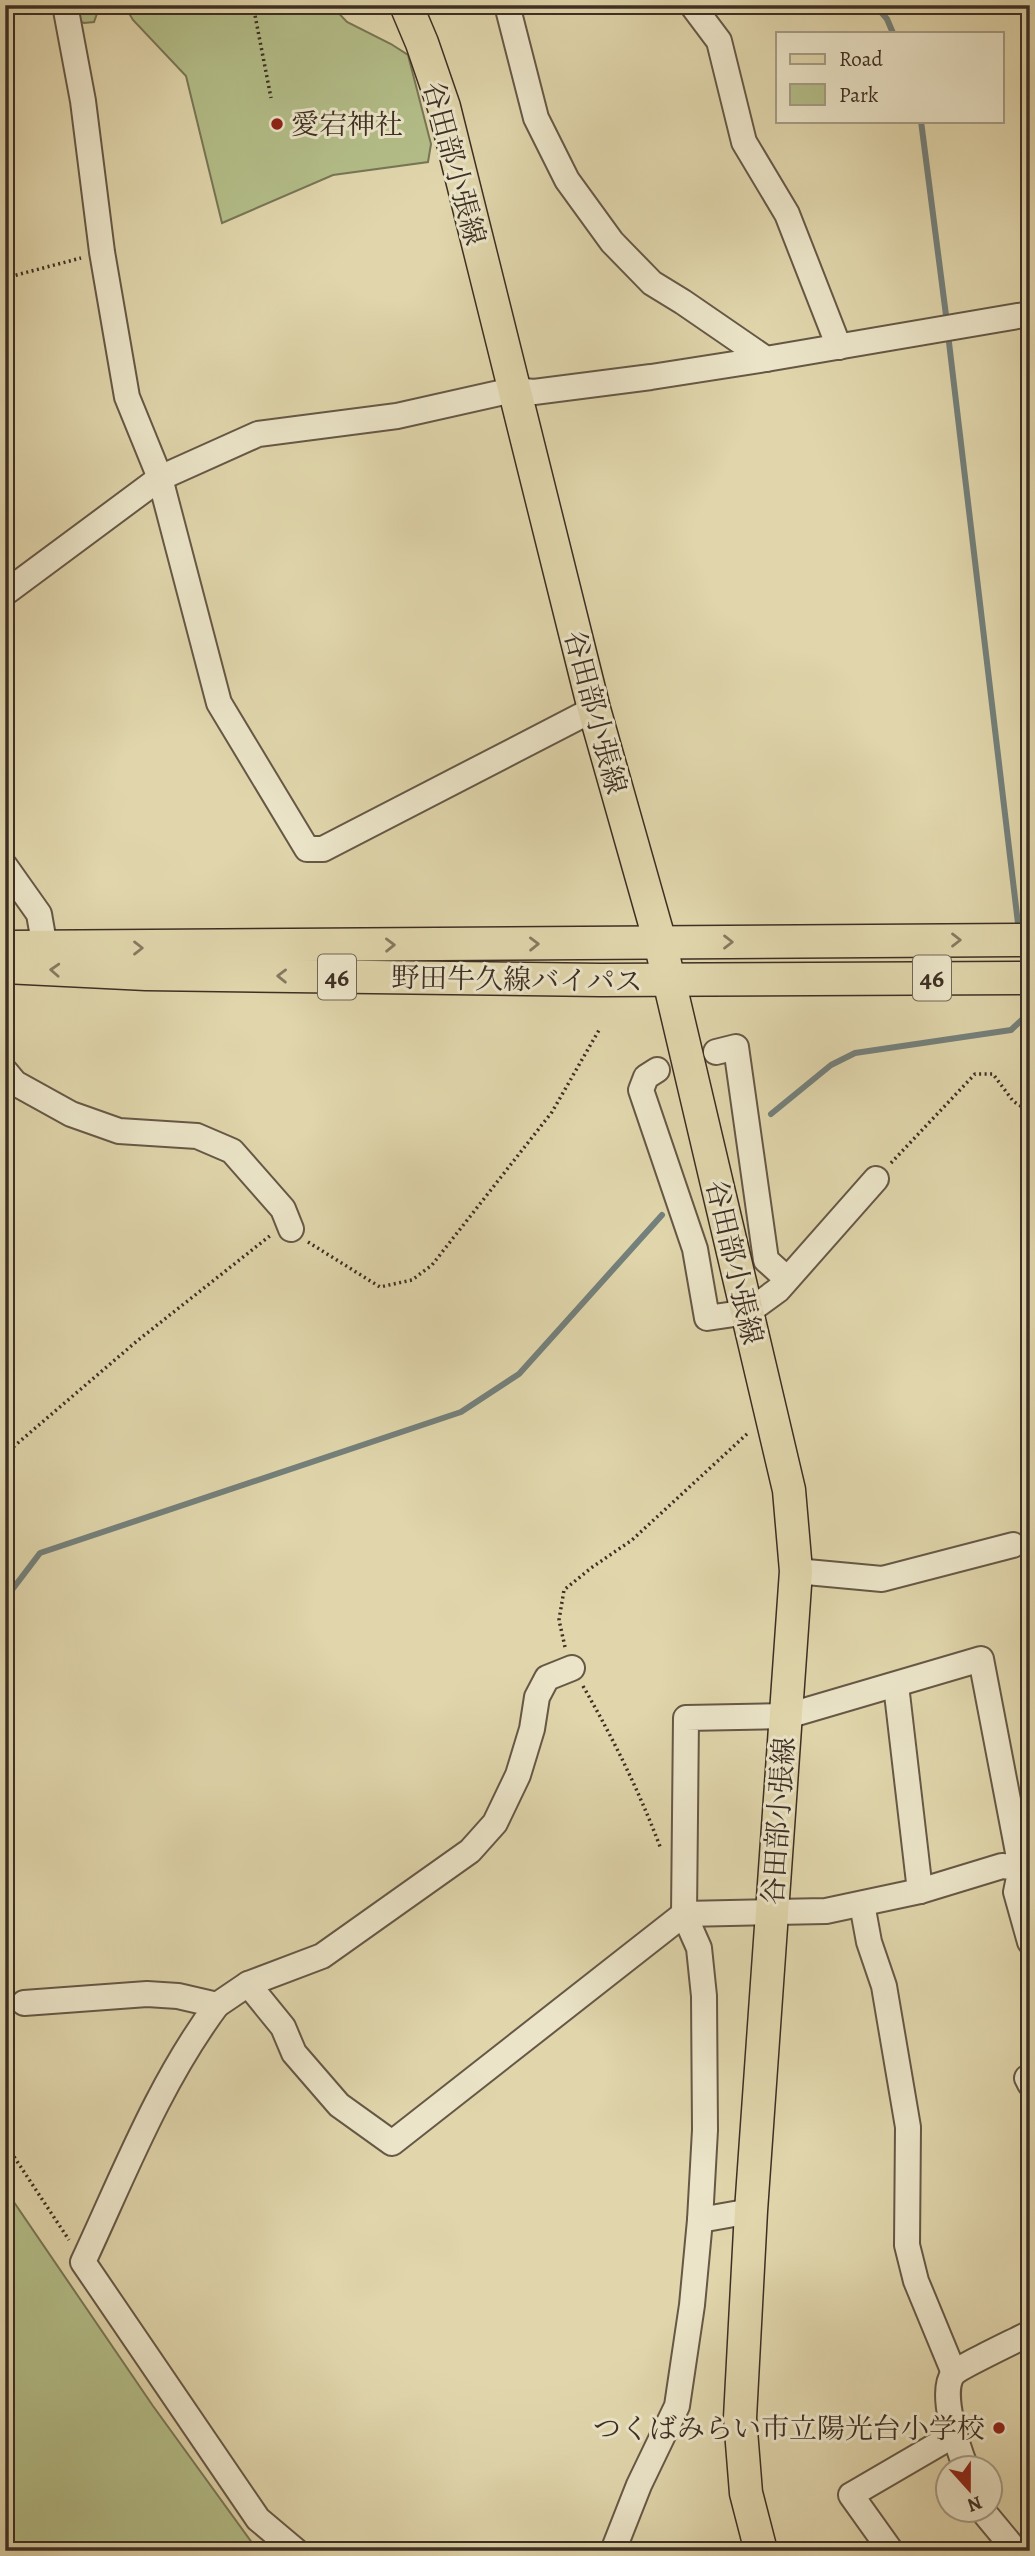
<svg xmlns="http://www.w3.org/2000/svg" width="1035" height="2556" font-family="Alegreya,'Noto Serif JP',serif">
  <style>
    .green { fill: #b3bd88; stroke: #787656; stroke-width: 2 }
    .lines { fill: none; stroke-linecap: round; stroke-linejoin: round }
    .stream { stroke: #74807b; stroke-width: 6 }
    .minor-casing { stroke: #665846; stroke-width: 28 }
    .major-casing { stroke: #3d2f24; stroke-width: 35 }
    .path { stroke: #3d2f24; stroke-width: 3.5; stroke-dasharray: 2 3.5; stroke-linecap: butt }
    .minor { stroke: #ebe4c8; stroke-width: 24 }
    .major { stroke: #e0d5ab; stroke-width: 32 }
    .oneway { stroke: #867a61 }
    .poi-dot { fill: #8f2418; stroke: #ebe4c8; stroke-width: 2.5 }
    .labels { text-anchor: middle; stroke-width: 6; stroke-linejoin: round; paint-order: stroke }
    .shield { fill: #ebe4c8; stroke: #716555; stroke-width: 2 }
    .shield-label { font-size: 26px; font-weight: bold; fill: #3d2f24 }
    .poi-label { font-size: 28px; fill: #3d2f24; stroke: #ebe4c8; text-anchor: start }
    .street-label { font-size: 28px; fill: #3d2f24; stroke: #ebe4c8 }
  </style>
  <rect width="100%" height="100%" fill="#e0d5ab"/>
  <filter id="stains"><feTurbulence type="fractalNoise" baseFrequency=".00286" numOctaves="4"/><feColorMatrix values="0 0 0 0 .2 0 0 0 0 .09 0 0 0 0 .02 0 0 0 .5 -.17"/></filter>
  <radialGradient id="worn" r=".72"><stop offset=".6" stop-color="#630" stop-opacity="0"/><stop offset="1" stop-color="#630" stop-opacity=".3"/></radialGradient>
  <g class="green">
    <polygon points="39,5 100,5 94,22 84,23"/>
    <polygon points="124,5 331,5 347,22 391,44 408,55 431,144 428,162 333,175 222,223 186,76 133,20"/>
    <polygon points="5,2189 153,2406 258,2551 201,2551 190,2543 195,2551 5,2551"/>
  </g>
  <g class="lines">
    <g class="stream">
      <polyline points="875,5 887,19 893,33"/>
      <polyline points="921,121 947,323"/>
      <polyline points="948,334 1019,932"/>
      <polyline points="771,1114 831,1065 855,1053 1011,1030 1029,1013 1026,987"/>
      <polyline points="5,1599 40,1553 461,1412 519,1374 662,1215"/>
    </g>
    <g class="minor-casing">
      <g id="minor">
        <polyline points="65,5 83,101 102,252 127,397 160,478 219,703 307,849 323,849 594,709"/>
        <polyline points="507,5 536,118 567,180 612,242 652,283 683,302 766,359 1030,314"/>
        <polyline points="692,5 719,41 744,142 787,214 839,347"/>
        <polyline points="5,593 160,478 258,434 397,416 513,390 534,392 651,377 766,359"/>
        <polyline points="5,866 39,914 45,948"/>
        <polyline points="716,1052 736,1047 766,1260 787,1279"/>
        <polyline points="657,1070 646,1077 641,1090 695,1249 707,1318 748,1312 778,1290 876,1179"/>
        <polyline points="5,1071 15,1083 71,1114 119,1131 197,1136 232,1151 283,1209 291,1229"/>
        <polyline points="796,1571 882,1579 1013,1545"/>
        <polyline points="896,1685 920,1891"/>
        <polyline points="1030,1869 1002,1866 920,1891 826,1911 684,1914 686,1718 787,1716 981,1659 1021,1868 1016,1892 1030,1942"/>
        <polyline points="862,1904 869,1942 884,1986 908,2127 907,2245 916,2281 954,2373"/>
        <polyline points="248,1984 283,2027 294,2053 339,2105 392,2143 684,1914 699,1948 704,1996 705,2130 700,2220"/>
        <polyline points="24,2003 147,1994 178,1996 217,2005 248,1984 322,1956 470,1851 495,1823 518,1775 532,1729 537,1697 547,1678 572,1668"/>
        <path d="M217,2005C159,2083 124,2174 83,2262L258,2519L296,2551"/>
        <polyline points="1030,2077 1027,2078 1030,2084"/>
        <path d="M966,2468C958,2448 939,2393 953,2374C959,2367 1017,2340 1030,2333"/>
        <polyline points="982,2510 1016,2551"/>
        <polyline points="613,2551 639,2485 677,2406 692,2305 700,2220 751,2211"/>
        <polyline points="891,2551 851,2495 954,2435"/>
      </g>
    </g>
    <g class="major-casing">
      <g id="major">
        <polyline points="406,5 422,43 444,107 594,709 660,942 789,1490 796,1571 751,2211 740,2418 746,2493 761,2551"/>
        <polyline points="9,947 1030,940"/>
        <polyline points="5,967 146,974 601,980 1030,978"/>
      </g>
    </g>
    <g class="path">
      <polyline points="253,5 271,98"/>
      <polyline points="5,278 81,258"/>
      <polyline points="891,1163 975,1074 993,1074 1013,1101 1030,1112"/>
      <polyline points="308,1242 380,1287 412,1280 432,1265 552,1112 599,1030"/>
      <polyline points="1027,1265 1030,1202"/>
      <polyline points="5,1454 137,1341 271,1235"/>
      <polyline points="565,1647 559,1620 564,1590 591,1568 632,1540 748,1433"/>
      <path d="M583,1686C614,1740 639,1791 661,1849"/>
      <polyline points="5,1969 13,1983"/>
      <polyline points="5,2143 69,2240"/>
    </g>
    <use href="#minor" class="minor"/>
    <use href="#major" class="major"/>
  </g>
  <defs><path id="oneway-chevron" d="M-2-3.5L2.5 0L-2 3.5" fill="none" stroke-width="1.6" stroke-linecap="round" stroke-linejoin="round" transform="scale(1.75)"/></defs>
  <g class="oneway">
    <use href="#oneway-chevron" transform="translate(956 940)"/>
    <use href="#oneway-chevron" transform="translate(728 942)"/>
    <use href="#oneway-chevron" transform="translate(534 944) rotate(-1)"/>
    <use href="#oneway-chevron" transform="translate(390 945) rotate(-1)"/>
    <use href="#oneway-chevron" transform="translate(138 948)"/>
    <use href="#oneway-chevron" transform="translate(55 970) rotate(-177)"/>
    <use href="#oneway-chevron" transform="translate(282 976) rotate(-179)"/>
  </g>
  <g class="poi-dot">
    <circle cx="277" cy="124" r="7"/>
    <circle cx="999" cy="2428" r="7"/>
  </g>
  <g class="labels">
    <g class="shield">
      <rect x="318" y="954.5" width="38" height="45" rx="5"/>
      <rect x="913" y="955.5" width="38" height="45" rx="5"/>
    </g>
    <g class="shield-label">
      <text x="337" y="986">46</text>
      <text x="932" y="987">46</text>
    </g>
    <g class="poi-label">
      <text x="291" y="134">愛宕神社</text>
      <text x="985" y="2438" text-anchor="end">つくばみらい市立陽光台小学校</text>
    </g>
    <g class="street-label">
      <text transform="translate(455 163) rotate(75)" y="10">谷田部小張線</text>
      <text transform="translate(596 712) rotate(75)" y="10">谷田部小張線</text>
      <text transform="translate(517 979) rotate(1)" y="10">野田牛久線バイパス</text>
      <text transform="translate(735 1262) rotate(77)" y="10">谷田部小張線</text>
      <text transform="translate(778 1821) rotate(-86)" y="10">谷田部小張線</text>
    </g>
  </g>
  <rect width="1035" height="2556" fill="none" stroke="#e0d5ab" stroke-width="28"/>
  <rect x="7" y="7" width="1021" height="2542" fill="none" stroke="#3d2f24" stroke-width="3.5"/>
  <rect x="14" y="14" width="1007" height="2528" fill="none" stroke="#3d2f24" stroke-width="2"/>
  <rect x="776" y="32" width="228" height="91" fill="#ebe4c8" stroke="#a59c86" stroke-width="2"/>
  <rect x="790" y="54" width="35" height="10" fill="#e0d5ab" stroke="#a59c86" stroke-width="2"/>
  <text x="839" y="66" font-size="21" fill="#3d2f24">Road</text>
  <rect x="790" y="84" width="35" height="21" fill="#b3bd88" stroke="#a59c86" stroke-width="2"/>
  <text x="839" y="102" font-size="21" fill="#3d2f24">Park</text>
  <g transform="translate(969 2489) rotate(159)"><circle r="33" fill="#ebe4c8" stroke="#a59c86" stroke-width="2"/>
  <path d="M0-5L12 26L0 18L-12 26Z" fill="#8f2418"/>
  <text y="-10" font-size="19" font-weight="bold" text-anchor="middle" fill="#3d2f24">N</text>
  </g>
  <rect width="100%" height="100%" filter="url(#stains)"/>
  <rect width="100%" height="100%" fill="url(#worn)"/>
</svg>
